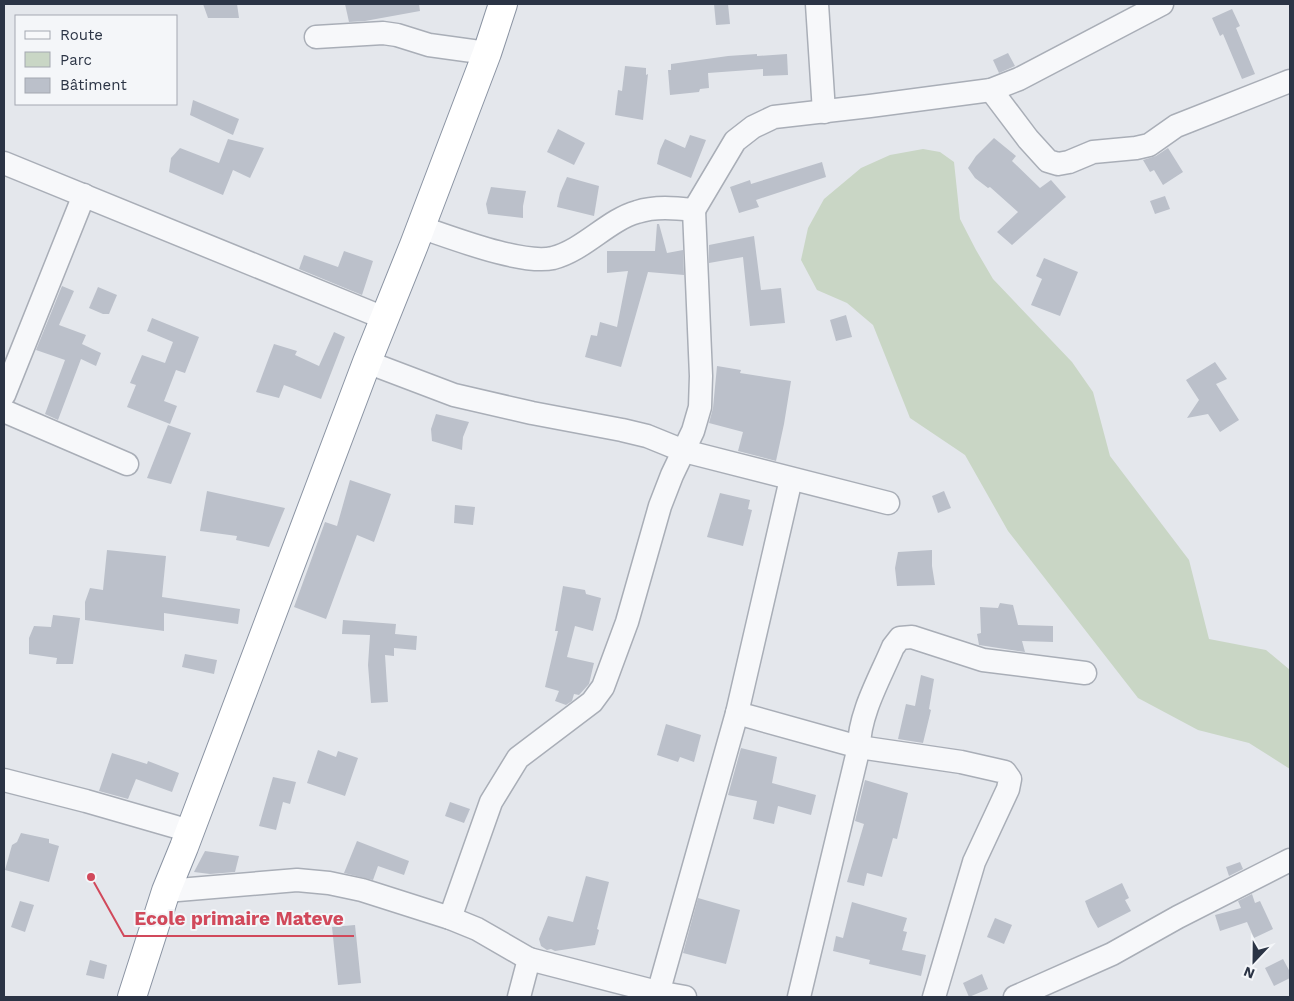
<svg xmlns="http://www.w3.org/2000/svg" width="1294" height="1001" font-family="'Work Sans',sans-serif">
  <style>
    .green { fill: #c9d6c5 }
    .building { fill: #bbc0ca }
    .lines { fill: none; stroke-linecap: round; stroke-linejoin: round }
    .minor-casing { stroke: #a9aeb7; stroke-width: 25 }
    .highway-casing { stroke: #8b94a3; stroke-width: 30 }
    .minor { stroke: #f7f8fa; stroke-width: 22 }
    .highway { stroke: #fff; stroke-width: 28 }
    .leader { fill: none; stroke: #d1495b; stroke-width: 2 }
    .callout-dot { fill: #d1495b; stroke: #f4f6f9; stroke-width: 2 }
    .callout-label { font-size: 19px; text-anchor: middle; font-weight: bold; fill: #d1495b; stroke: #f4f6f9; stroke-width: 4; stroke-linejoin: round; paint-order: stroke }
  </style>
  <rect width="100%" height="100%" fill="#e4e7ec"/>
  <polygon class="green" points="923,149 940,152 954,162 960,219 976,250 993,279 1072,362 1093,392 1110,456 1189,560 1209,639 1266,650 1290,670 1290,769 1249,743 1198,730 1138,698 1008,531 965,455 910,418 873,325 847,303 817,290 801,260 808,228 824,199 861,168 890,155"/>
  <g class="building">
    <polygon points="203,4 237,4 239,18 208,18"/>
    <polygon points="345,4 419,4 420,11 365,21 349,22"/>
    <polygon points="714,4 728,4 730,24 716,25"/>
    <polygon points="1232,9 1240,26 1236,28 1255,74 1242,79 1223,34 1220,36 1212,18"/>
    <polygon points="1008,53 1015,66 999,73 993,60"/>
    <polygon points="757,54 757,56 787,54 788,75 763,76 763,69 708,73 709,88 700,89 699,92 670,95 668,70 671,70 671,64 728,56"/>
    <polygon points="625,66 646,68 646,75 648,74 643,120 615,115 618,90 622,91"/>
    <polygon points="193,100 239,119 233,135 190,115"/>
    <polygon points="558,129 585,143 574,165 547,152"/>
    <polygon points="690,135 706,140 691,178 657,164 660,150 665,139 685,148"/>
    <polygon points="994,138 1016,156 1012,161 1040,188 1051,180 1066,197 1012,245 997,232 1018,212 990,187 988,188 975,178 968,168 976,156"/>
    <polygon points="228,139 264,148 250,178 233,170 223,195 169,172 171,158 180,148 219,163"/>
    <polygon points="1168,148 1183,172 1163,185 1154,170 1150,172 1143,160 1156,156"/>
    <polygon points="822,162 826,177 756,200 759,207 739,213 730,187 750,180 751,184"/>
    <polygon points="567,177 599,186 594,216 557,207 560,193"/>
    <polygon points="491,187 526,191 523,206 523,218 488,214 486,204"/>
    <polygon points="1165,196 1170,209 1155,214 1150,201"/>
    <polygon points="657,224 659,224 667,253 683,250 684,275 648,272 621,367 585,357 591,335 597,336 600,322 617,327 628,271 607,273 607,251 655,251"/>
    <polygon points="754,236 761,290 781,288 785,323 750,326 743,257 709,263 709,245"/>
    <polygon points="344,251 373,261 362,295 299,269 304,255 338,267"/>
    <polygon points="1044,258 1078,272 1060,316 1031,305 1042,279 1036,276"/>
    <polygon points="62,286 74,291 59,325 86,335 82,344 101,353 96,366 81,359 58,420 45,414 65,360 36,350"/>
    <polygon points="98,287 117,295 109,314 103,314 89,308"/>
    <polygon points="846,315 852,337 836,341 830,320"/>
    <polygon points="152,318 199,337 185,373 176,370 164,401 177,406 170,424 127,407 136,385 130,383 142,355 165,363 173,342 147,331"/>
    <polygon points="334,332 345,337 321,399 284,385 279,398 256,392 274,344 297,351 295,355 319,366"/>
    <polygon points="1215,362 1227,379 1216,384 1239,420 1220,432 1208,414 1187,418 1199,400 1186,380"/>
    <polygon points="717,366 741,370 740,373 791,381 784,424 776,461 738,451 743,432 709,423 713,408"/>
    <polygon points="436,414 469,422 463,437 462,450 432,441 431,429"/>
    <polygon points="168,425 191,433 171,484 147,478"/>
    <polygon points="350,480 391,494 374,542 357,535 326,619 294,607 325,522 337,526"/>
    <polygon points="207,491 285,508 269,547 236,540 237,536 200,531"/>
    <polygon points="944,491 951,508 938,513 932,496"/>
    <polygon points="720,493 750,500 748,509 752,510 743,546 707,537"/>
    <polygon points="455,505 475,507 473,525 454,523"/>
    <polygon points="107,550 166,556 162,597 240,609 238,624 164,613 164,631 85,620 85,602 90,588 103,590"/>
    <polygon points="932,550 932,566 935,585 897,586 895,568 898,552"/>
    <polygon points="563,586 585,590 586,594 601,598 593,631 575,626 567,657 594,663 589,684 579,695 574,694 572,701 566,705 555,701 559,691 545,687 558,631 555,631"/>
    <polygon points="1000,603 1013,605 1018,625 1053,626 1053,642 1022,641 1025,652 979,645 977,634 981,633 980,607 998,608"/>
    <polygon points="53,615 80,618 73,664 56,664 57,658 29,654 29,638 34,626 51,627"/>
    <polygon points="343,620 396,624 395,634 417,636 416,650 394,648 394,656 385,655 388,702 371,703 368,665 370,635 342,634"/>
    <polygon points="185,654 217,660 214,674 182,667"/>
    <polygon points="921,675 934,679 929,709 931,710 923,743 898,739 906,704 915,706"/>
    <polygon points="666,724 701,735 694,762 680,757 678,762 657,755"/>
    <polygon points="741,748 777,757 772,783 816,795 811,815 778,806 774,824 753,819 757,801 728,795"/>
    <polygon points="318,750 336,757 338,751 358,758 345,796 307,783"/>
    <polygon points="112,753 147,764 148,761 179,773 172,792 136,779 128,799 99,791"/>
    <polygon points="273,777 296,782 290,804 283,802 276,830 259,826"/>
    <polygon points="865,780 908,793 897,839 893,838 882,877 867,873 864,886 847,882 864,824 855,821"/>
    <polygon points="450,802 470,809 464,823 445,816"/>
    <polygon points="21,833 49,839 49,843 59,846 49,882 5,870 12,845 17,842"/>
    <polygon points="357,841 409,861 404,875 378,866 373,880 344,873"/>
    <polygon points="205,851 239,856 235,872 210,874 194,872"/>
    <polygon points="1240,862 1243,869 1229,876 1226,867"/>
    <polygon points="586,876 609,882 597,929 599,930 595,945 555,951 551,949 547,950 541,946 539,939 548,916 573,922"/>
    <polygon points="1122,883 1129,898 1125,900 1131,911 1098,928 1090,914 1085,901"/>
    <polygon points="1252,894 1255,903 1260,901 1273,929 1254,938 1247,922 1220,931 1215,915 1241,908 1238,901"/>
    <polygon points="698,898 740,910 726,964 683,953"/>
    <polygon points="20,901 34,905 25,932 11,927"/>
    <polygon points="852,902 907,918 903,931 907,932 902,950 926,955 921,976 869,964 870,960 833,951 836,936 843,938"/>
    <polygon points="995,918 1012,925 1004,944 987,937"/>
    <polygon points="355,925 361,983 338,985 332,927"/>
    <polygon points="1283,959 1290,972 1290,978 1274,986 1265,968"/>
    <polygon points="90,960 107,965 104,979 86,975"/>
    <polygon points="982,974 988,989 969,997 963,983"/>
  </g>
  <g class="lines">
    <g class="minor-casing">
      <g id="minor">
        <polyline points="817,4 824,112"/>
        <polyline points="316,37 383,33 397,35 429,45 487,53"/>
        <polyline points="991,90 1028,139 1048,161 1058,164 1069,162 1093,152 1136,148 1149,145 1176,126 1290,81"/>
        <polyline points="4,163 384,318"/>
        <path d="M420,227C453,238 522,265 553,258C584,250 608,220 637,212C655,206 675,208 694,210L735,141L753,127L774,117L870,106L991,90L1019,79L1162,4"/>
        <polyline points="367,362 454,395 532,413 622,430 647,436 684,451 888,503"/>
        <polyline points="4,395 84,195"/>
        <polyline points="4,411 127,464"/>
        <polyline points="737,713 859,747 961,762 1005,772 1010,779 1008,789 974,862 934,997"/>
        <polyline points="4,780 86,801 190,831"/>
        <polyline points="166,891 297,880 329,883 362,890 450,918 477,929 529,959 657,992 685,997"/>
        <polyline points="450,918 491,802 518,758 592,702 603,687 627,622 660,506 672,475 693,431 700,407 701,376 694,210"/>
        <polyline points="519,997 529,959"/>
        <polyline points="657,997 737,713 791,479"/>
        <path d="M799,997L859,747C859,714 880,678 893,647L900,638L912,637L983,660L1085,673"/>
        <polyline points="1015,997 1112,954 1178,917 1290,860"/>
      </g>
    </g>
    <g class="highway-casing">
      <polyline id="highway" points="132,997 166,891 184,847 367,362 414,245 487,53 503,4"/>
    </g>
    <use href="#minor" class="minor"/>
    <use href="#highway" class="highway"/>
  </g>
  <path class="leader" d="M91 877L124 936H354"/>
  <circle class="callout-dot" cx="91" cy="877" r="5"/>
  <g class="callout-label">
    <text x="239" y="925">Ecole primaire Mateve</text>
  </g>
  <rect width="1294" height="1001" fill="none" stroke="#2b3445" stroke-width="10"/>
  <rect x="15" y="15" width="162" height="90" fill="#f4f6f9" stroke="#a4a8b1"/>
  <rect x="25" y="31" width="25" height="8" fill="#f7f8fa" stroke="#a4a8b1"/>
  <text x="60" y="40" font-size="15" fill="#2b3445">Route</text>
  <rect x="25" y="52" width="25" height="15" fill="#c9d6c5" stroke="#a4a8b1"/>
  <text x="60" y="65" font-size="15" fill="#2b3445">Parc</text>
  <rect x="25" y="78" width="25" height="15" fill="#bbc0ca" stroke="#a4a8b1"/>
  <text x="60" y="90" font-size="15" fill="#2b3445">Bâtiment</text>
  <g transform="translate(1254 961) rotate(202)" stroke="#f4f6f9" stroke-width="4" paint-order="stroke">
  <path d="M0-4L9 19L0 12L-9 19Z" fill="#2b3445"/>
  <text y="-8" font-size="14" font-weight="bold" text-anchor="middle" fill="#2b3445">N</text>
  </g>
</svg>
